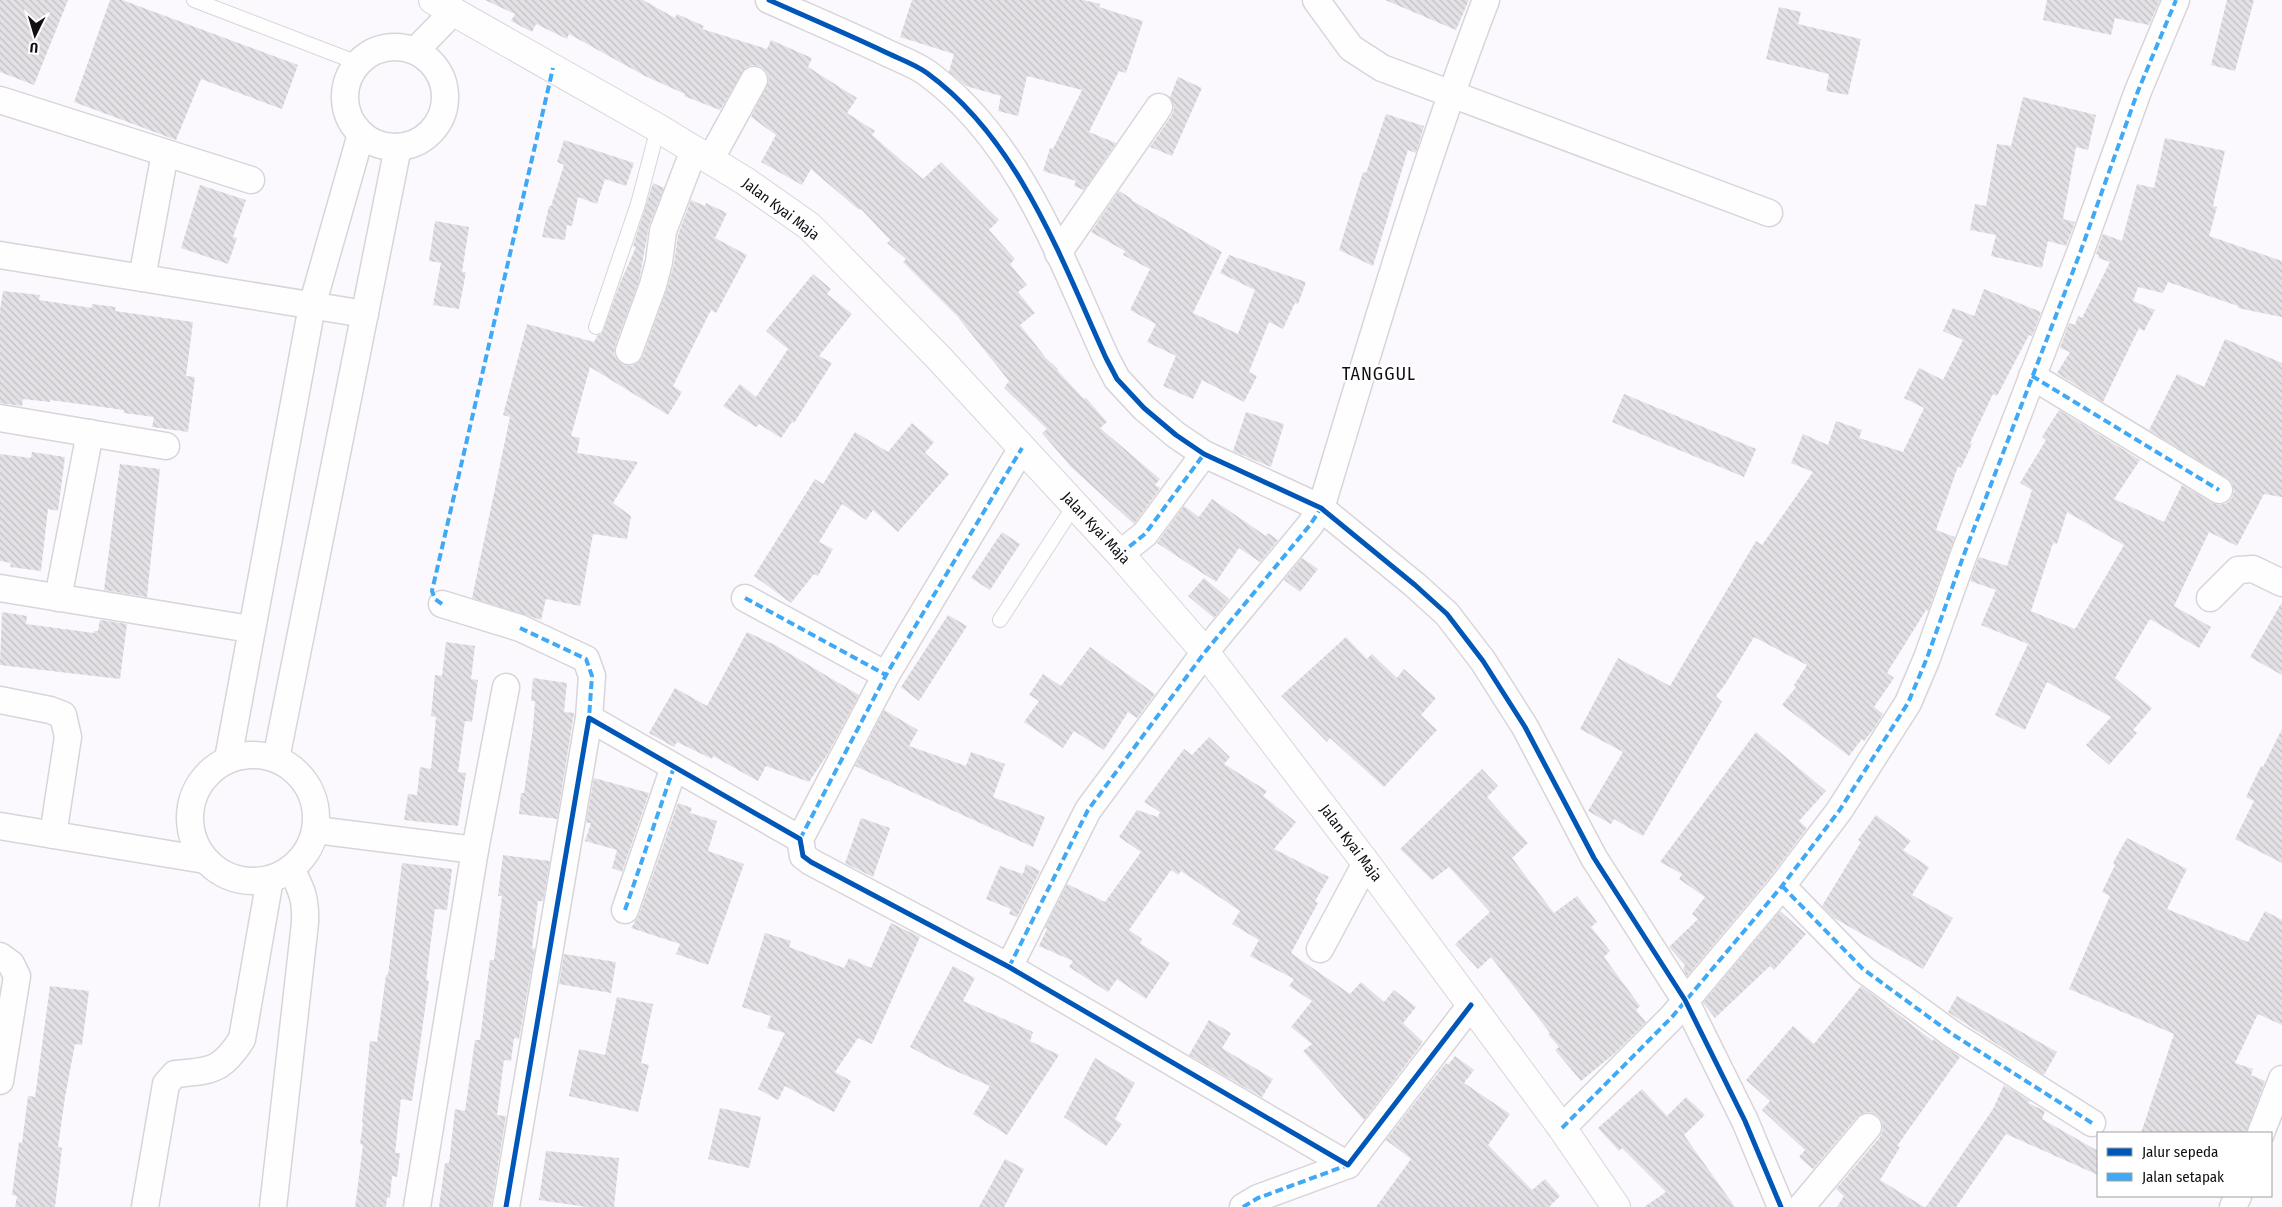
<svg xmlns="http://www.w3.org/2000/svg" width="2282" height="1207" font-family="'Fira Sans Condensed',sans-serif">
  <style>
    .building { fill: url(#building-back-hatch); fill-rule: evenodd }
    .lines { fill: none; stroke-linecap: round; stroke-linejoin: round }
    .service-casing { stroke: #d7d5d9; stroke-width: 16 }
    .minor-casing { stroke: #d7d5d9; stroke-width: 29 }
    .primary-casing { stroke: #d7d5d9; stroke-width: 30 }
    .service { stroke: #fefeff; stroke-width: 14 }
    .minor { stroke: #fefeff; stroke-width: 26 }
    .primary { stroke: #fefeff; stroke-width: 28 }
    .quiet { stroke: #3fa9f5; stroke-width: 4; stroke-dasharray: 8 4; stroke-linecap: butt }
    .cycleway-casing { stroke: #fff; stroke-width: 8 }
    .cycleway { stroke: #0057b8; stroke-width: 5 }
    .labels { text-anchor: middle; stroke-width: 4.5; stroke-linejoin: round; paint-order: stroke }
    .street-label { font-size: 15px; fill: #110e14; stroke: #fff }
    .quarter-label { font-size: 18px; letter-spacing: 1px; fill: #110e14; stroke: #fff }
  </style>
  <defs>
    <pattern id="building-back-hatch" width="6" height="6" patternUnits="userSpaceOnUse" patternTransform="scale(1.25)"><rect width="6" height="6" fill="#e4e1e6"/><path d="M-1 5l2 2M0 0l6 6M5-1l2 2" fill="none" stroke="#c3c0c4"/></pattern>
  </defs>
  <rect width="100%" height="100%" fill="#fbf9fd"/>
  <g class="building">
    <polygon points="0,0 68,0 34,85 0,72"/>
    <polygon points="110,0 122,0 298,65 282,109 201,79 176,140 74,102"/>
    <polygon points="485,0 643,0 675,18 677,14 704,26 702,29 767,49 771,40 812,58 808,67 857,98 847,113 875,131 872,135 923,179 941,162 999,220 989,230 1015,259 1010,264 1027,285 1018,292 1035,313 1020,325 1046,358 1058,369 1057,370 1084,399 1086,398 1107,422 1100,428 1160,479 1155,485 1160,488 1134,524 1071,467 1042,433 1047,429 1004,388 1009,381 957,316 903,262 906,259 887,243 890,240 861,209 859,210 811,169 802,185 761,162 776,135 751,117 769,80 767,73 762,67 753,65 746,67 720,110 684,96 685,94 645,76 569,34 567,39 536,24 532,32 511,21 515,14"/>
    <polygon points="912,0 1083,0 1100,4 1099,7 1143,21 1126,73 1119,71 1089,132 1116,143 1084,190 1074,186 1076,181 1043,171 1050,148 1053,149 1082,90 1027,76 1018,116 998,111 1001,96 966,86 949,72 954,54 900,37"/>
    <polygon points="1385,0 1469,0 1456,30"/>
    <polygon points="2047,0 2160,0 2149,25 2115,18 2111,35 2043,20"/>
    <polygon points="2227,0 2254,0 2235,71 2211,65"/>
    <polygon points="1779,7 1801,12 1798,24 1861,39 1848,95 1826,91 1829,74 1766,59"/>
    <polygon points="1178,77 1202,88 1172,156 1150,147 1172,115 1174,108 1170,97"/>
    <polygon points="2023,97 2096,115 2088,150 2076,147 2063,219 2075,222 2074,225 2066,246 2048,241 2042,268 1991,256 1996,235 1970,230 1975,204 1986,206 1997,144 2011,146"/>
    <polygon points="1386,114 1424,126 1416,153 1408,150 1373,266 1339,250 1363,172 1366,173"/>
    <polygon points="2165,138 2225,151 2213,206 2217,207 2209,236 2282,261 2282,317 2238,308 2238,306 2168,282 2163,293 2138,287 2133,301 2155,310 2144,331 2139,328 2103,402 2057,373 2070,352 2060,348 2069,323 2075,325 2078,316 2082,318 2110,262 2098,258 2099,255 2096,254 2103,234 2122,241 2137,184 2154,188"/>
    <polygon points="564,140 634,163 626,186 605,179 597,204 578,197 572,226 567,225 565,240 542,237 549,206 551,206 564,165 557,162"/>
    <polygon points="653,183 664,188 649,226 639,281 615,346 614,354 618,361 624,365 632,366 639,362 643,356 667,289 674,264 678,235 691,200 705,206 706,203 727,213 715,238 747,255 716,313 711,310 673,386 682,392 668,415 590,367 571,436 580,438 577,453 638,462 613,503 631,516 627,539 593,534 580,606 546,599 541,620 472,598 510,417 503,415 527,324 594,342 597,336 602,333 621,281 636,247 633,246"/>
    <polygon points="200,185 246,200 233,237 237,238 228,264 181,248"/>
    <polygon points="1119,191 1132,199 1131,200 1222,252 1193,313 1238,334 1255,290 1220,273 1229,255 1306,282 1298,304 1295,303 1283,329 1269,322 1249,372 1257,376 1244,402 1202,380 1193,399 1163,386 1176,356 1147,342 1156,324 1130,310 1150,269 1123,255 1125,251 1091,232"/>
    <polygon points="435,221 469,227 462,272 466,272 459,309 433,305 441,263 429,261"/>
    <polygon points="813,274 831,289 827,294 852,314 819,356 832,363 794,423 792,422 781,438 759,424 756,427 723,406 740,384 756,397 788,349 766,331"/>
    <polygon points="1984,289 2041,312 2032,336 2029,335 1997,396 1993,394 1970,443 1972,444 1961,468 1958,466 1936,530 1955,537 1928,611 1926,610 1887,673 1894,678 1874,707 1883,714 1875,727 1864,741 1862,739 1849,756 1782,705 1796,687 1794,685 1807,665 1754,637 1726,683 1716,696 1722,702 1643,836 1614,819 1611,824 1588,811 1623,752 1580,729 1618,658 1670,686 1756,541 1762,545 1813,472 1791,463 1803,434 1828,445 1836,421 1862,430 1859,438 1903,452 1924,408 1904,398 1919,368 1943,380 1963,340 1943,331 1953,308 1974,316"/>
    <polygon points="3,291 40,295 39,300 92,308 92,304 116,307 115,311 193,322 186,376 195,377 188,432 152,427 154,417 124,413 124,410 50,400 50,402 23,399 22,406 0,403 0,311"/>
    <path d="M2225,339L2282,363V497L2264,494L2237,546L2209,532L2174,606L2211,627L2199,648L2150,619L2115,678L2152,708L2133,730L2137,733L2109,765L2086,745L2111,717L2047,682L2025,730L1995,715L2028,644L1981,625L1996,590L1970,581L1979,557L2007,566L2032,490L2020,483L2046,440L2042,437L2059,410L2140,460L2114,499L2164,522L2182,485L2212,503L2219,505L2227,503L2232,498L2234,491L2232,483L2227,478L2149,430L2177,374L2204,387ZM2067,512L2124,545L2075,629L2031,611L2053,543L2057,544Z"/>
    <polygon points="1624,394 1756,449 1744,477 1612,422"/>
    <polygon points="1246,412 1284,424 1271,467 1233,451"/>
    <polygon points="912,423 934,442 925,453 949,474 898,532 873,510 866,520 842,504 819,542 833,549 818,576 814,574 791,603 754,576 815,479 823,484 855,432 888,452"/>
    <polygon points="32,452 65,457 58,511 48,509 41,571 10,567 11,563 0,561 0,454 31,458"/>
    <polygon points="120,464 160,469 147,597 104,590"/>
    <polygon points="1212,499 1266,536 1268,533 1278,540 1260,562 1239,548 1216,582 1157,543 1184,506 1199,517"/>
    <polygon points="1002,532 1020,544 990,590 971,578"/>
    <polygon points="1302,558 1318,569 1300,592 1284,580"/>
    <polygon points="1204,578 1229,599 1214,618 1188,596"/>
    <polygon points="2282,602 2282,675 2250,657"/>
    <polygon points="2,612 27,616 26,624 94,633 94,631 98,631 100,620 127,624 120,679 0,665"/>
    <polygon points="948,615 967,626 919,701 901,687"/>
    <polygon points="747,632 775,645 859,695 827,755 809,782 766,766 758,781 713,756 712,759 677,742 674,747 649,733 675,688 707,706"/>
    <polygon points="1346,637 1367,659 1372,654 1397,678 1404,669 1436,698 1421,715 1437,730 1384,787 1330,738 1327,742 1281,696"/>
    <polygon points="446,642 475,646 471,679 478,680 472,722 465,721 458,772 466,773 458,826 404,820 408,794 417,795 420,767 431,769 436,717 431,716 435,675 442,676"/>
    <polygon points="1090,647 1155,694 1137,718 1128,712 1104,750 1074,731 1063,748 1024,722 1039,701 1029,695 1043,674 1061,686"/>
    <polygon points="533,678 567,683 564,712 574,713 557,819 519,814 521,793 524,793 533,727 535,701 531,701"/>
    <polygon points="884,710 918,730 909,746 966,766 971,752 1005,764 993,797 1045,817 1033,847 855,766"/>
    <polygon points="2282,729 2282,863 2235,839 2254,801 2246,797 2261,766 2263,767"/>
    <polygon points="1756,732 1826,791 1799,821 1807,828 1770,877 1687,976 1683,969 1685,965 1669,947 1698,919 1692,914 1705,897 1679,879 1682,874 1660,862"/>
    <polygon points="1209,737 1230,757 1224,764 1267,791 1263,796 1296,822 1274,849 1329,877 1315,901 1318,903 1291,953 1350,994 1361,982 1384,1002 1394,990 1416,1007 1403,1023 1423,1042 1364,1120 1303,1051 1312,1044 1291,1027 1312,1001 1289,986 1294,979 1250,956 1259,940 1232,924 1240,911 1181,871 1178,875 1171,870 1129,930 1142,939 1140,943 1170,963 1146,999 1117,979 1108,992 1069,967 1073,961 1039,946 1047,929 1045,928 1067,884 1105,902 1141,852 1119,837 1137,810 1158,817 1160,812 1144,802 1184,749 1192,755"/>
    <polygon points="1482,769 1498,786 1487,797 1528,843 1512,858 1554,913 1577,896 1597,922 1591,927 1610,951 1604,957 1640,1006 1636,1010 1646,1022 1615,1053 1581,1081 1555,1050 1559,1047 1548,1034 1550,1033 1491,957 1478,969 1455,944 1490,912 1449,867 1432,880 1400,849"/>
    <polygon points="594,778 649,793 622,872 612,868 617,850 585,841 591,823 586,823"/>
    <polygon points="678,803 692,808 690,813 717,821 708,851 744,864 708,965 676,954 680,944 631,928 639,915"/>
    <polygon points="1876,815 1911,841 1903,850 1929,867 1912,895 1953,918 1923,969 1834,918 1822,906 1861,842 1858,840"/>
    <polygon points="861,818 890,828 873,877 845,863"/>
    <polygon points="2127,838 2187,869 2167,909 2248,942 2265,911 2282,920 2282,1025 2258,1014 2235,1063 2253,1069 2251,1075 2265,1081 2246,1133 2141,1133 2174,1034 2069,989 2110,896 2102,892 2115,865 2113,863"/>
    <polygon points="503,855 550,861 543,901 538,901 532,948 535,949 519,1039 514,1038 511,1061 504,1060 497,1115 506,1116 491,1207 439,1207 445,1163 449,1163 455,1109 465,1111 475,1040 480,1040 490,960 494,960 502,896 498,896"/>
    <polygon points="402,863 452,869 447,910 435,909 426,980 429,981 412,1101 401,1099 395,1153 400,1153 397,1177 392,1176 390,1198 387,1197 386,1207 355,1207 363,1145 360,1144 363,1123 362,1123 370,1041 377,1042 386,975 388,975"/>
    <polygon points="1026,864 1040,871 1017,917 1009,914 1011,909 986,899 1000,866 1023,874"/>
    <polygon points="1780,911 1806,934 1774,970 1770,966 1715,1018 1703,1003"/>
    <polygon points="891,923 920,937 872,1044 858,1038 835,1072 851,1081 834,1112 785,1086 778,1100 758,1089 785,1033 767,1028 771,1016 742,1007 765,933 791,941 789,947 844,968 849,958 871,968"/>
    <polygon points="564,954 616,962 611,993 559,984"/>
    <polygon points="953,966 975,978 963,1001 1033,1032 1030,1041 1059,1055 1007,1135 973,1114 990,1086 949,1068 910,1047"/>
    <polygon points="50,986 89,991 82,1045 75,1044 65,1097 58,1147 62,1148 55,1207 15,1207 17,1196 12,1195 19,1142 22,1143 28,1096 35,1097"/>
    <polygon points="1861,986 1933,1041 1933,1039 1960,1057 1897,1146 1900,1147 1880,1180 1924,1207 1837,1207 1844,1196 1836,1189 1880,1137 1883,1130 1882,1122 1878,1116 1870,1112 1863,1113 1857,1117 1813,1169 1799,1157 1805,1150 1762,1110 1770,1101 1746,1080 1793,1026 1814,1044"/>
    <polygon points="1957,996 2057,1052 2044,1075 1948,1012"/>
    <polygon points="617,997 653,1004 641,1063 649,1065 638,1112 569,1096 579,1049 605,1055"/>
    <polygon points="1209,1020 1231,1033 1222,1048 1273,1079 1262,1097 1189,1055"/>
    <polygon points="1455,1056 1474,1070 1464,1083 1510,1114 1488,1145 1532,1190 1545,1179 1560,1196 1549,1207 1376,1207 1411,1159 1386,1140 1446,1063 1448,1065"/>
    <polygon points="1095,1058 1135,1083 1115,1119 1122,1124 1106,1146 1064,1117"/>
    <polygon points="2004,1085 2030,1101 2028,1103 2045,1111 2042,1119 2098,1151 2098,1175 2006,1134 1956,1207 1926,1207 1993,1109"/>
    <polygon points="1642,1089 1667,1116 1686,1097 1705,1115 1684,1135 1735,1207 1644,1207 1666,1192 1622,1148 1619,1151 1598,1128"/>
    <polygon points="720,1108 761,1117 749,1168 708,1159"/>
    <polygon points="546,1151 619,1158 614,1207 587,1207 539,1200"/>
    <polygon points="1005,1159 1024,1169 1004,1207 979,1207"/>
  </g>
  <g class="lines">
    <g class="service-casing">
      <g id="service">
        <polyline points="194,0 358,63"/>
        <polyline points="596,327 638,204 658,128"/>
        <polyline points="1000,620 1074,506"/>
      </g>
    </g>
    <g class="minor-casing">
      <g id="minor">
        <path d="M769,0C807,17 845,33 883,51C897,58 915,64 927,73C1019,140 1061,259 1106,358L1117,379L1144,408L1176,435L1204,454L1321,508L1415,585L1447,614L1483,661L1525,727L1594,858L1685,1000L1745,1121L1781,1207"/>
        <polyline points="1316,0 1351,48 1382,68 1769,213"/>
        <circle cx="395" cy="97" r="50"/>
        <polyline points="415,51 454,11"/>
        <polyline points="0,100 251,180"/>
        <polyline points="710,160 754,80"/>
        <polyline points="1058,253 1159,107"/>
        <polyline points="0,255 365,314"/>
        <polyline points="142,278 165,153"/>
        <polyline points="629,351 653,285 659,262 663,231 694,150"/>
        <polyline points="2032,376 2219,490"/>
        <polyline points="0,418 166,446"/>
        <polyline points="1120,554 1145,534 1204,454"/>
        <polyline points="0,588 250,629"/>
        <polyline points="58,598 90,433"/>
        <polyline points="745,598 886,675"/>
        <polyline points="2210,598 2238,570 2253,569 2282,583"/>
        <polyline points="442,604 520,628 586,659 592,676 589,718"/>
        <polyline points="0,700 50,710 63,715 68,737 53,835"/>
        <circle cx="253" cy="818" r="63"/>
        <polyline points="228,759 312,306 361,134"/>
        <polyline points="276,759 398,147"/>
        <polyline points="0,826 205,860"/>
        <polyline points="316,830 475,850 417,1207"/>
        <polyline points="800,839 886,675 1022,448"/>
        <polyline points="475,850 506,687"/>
        <polyline points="1782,886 1863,969 1952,1034 2092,1123"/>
        <polyline points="625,910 674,767"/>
        <polyline points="1320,949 1366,863"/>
        <polyline points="0,956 11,964 17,976 0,1081"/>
        <path d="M1009,967L1088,810L1205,652L1310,525L1321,508C1373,337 1422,167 1486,0"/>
        <polyline points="1562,1128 1672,1017 1782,886 1839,811 1908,703 1927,658 1963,557 2080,253 2138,91 2176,0"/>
        <polyline points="2261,1133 2282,1079"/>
        <path d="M145,1207L166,1084L175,1074C211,1071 222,1071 242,1039L270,879"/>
        <path d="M273,1207L305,923C306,899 302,890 291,869"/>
        <polyline points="506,1207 589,718 800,839 803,856 811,862 1009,967 1348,1165 1471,1005"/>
        <polyline points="1243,1207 1258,1198 1348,1165"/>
        <polyline points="1801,1207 1868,1127"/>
        <polyline points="2233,1207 2238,1196"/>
      </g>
    </g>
    <g class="primary-casing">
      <polyline id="primary" points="433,0 658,128 745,181 809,226 829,246 938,357 1120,554 1205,652 1366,863 1562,1128 1616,1207"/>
    </g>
    <use href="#service" class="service"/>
    <use href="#minor" class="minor"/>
    <use href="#primary" class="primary"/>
    <g class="quiet">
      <polyline points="2032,376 2219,490"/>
      <polyline points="1120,554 1145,534 1204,454"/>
      <polyline points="745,598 886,675"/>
      <polyline points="442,604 435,599 432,591 553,68"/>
      <polyline points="520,628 586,659 592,676 589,718"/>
      <polyline points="800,839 886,675 1022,448"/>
      <polyline points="1782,886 1863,969 1952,1034 2092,1123"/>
      <polyline points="625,910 674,767"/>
      <polyline points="1009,967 1088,810 1205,652 1310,525 1321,508"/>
      <polyline points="1562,1128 1672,1017 1782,886 1839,811 1908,703 1927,658 1963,557 2080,253 2138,91 2176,0"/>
      <polyline points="1243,1207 1258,1198 1348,1165"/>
    </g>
    <g class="cycleway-casing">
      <g id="cycleway">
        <path d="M769,0C807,17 845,33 883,51C897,58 915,64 927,73C1019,140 1061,259 1106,358L1117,379L1144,408L1176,435L1204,454L1321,508L1415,585L1447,614L1483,661L1525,727L1594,858L1685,1000L1745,1121L1781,1207"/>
        <polyline points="506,1207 589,718 800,839 803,856 811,862 1009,967 1348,1165 1471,1005"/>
      </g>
    </g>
    <use href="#cycleway" class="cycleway"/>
  </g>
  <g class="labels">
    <g class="street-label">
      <text transform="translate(781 209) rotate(37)" y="5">Jalan Kyai Maja</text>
      <text transform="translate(1096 528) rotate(47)" y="5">Jalan Kyai Maja</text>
      <text transform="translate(1351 843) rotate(53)" y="5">Jalan Kyai Maja</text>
    </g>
    <g class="quarter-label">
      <text x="1379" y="380">TANGGUL</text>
    </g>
  </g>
  <rect x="2097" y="1132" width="175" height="65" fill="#ffffff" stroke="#a09fa1"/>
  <rect x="2107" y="1148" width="25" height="8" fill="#0057b8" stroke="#a09fa1"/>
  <text x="2142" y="1157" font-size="15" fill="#110e14">Jalur sepeda</text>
  <rect x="2107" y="1173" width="25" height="8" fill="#3fa9f5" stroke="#a09fa1"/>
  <text x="2142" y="1182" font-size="15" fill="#110e14">Jalan setapak</text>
  <g transform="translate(35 35) rotate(185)" stroke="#ffffff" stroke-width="4" paint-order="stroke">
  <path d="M0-4L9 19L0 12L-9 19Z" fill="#110e14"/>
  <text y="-8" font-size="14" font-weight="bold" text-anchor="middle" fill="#110e14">U</text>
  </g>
</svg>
